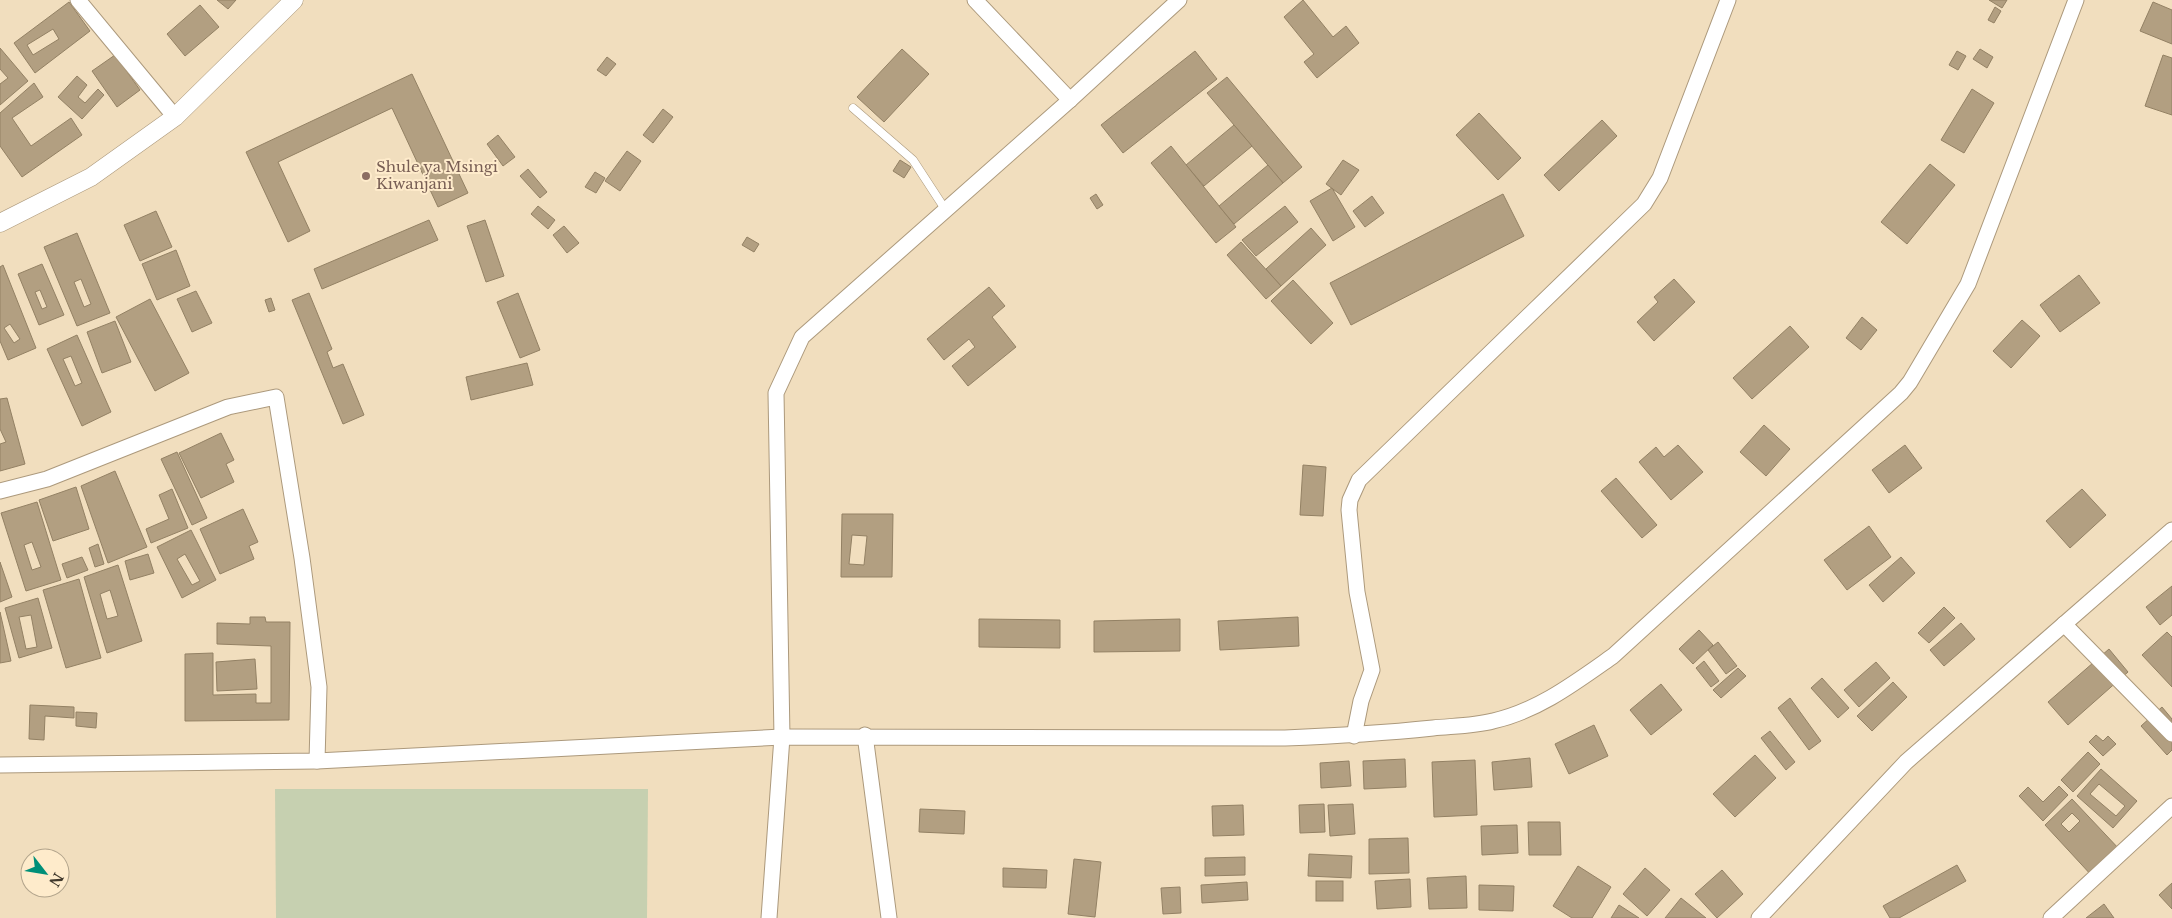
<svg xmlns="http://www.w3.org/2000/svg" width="2172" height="918" font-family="'Libre Baskerville',serif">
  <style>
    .green { fill: #c6d0b0 }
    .building { fill: #b29f81; stroke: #938164; fill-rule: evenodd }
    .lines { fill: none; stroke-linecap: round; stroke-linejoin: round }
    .service-casing { stroke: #ac997c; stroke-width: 9 }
    .minor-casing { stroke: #ac997c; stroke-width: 17 }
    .tertiary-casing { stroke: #ac997c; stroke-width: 19 }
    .service { stroke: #fff; stroke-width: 8 }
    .minor { stroke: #fff; stroke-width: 15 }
    .tertiary { stroke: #fff; stroke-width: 18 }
    .education-dot { fill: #8d6e63; stroke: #feebcb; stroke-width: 2 }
    .labels { text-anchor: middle; stroke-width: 4; stroke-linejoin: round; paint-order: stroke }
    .education-label { font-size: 15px; fill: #785e54; stroke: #feebcb; text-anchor: start }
  </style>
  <rect width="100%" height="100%" fill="#f1debe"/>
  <polygon class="green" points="275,789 648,789 647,918 276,918"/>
  <g class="building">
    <polygon points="217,0 236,0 228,9"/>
    <polygon points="1303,0 1333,37 1346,26 1359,43 1317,78 1304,62 1314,54 1284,17"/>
    <polygon points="1989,0 2007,0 2002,8"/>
    <path d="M69,2L90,31L35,73L14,43ZM53,29L59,39L33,55L27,45Z"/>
    <polygon points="2153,2 2172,10 2172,44 2140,31"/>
    <polygon points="200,5 219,27 185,56 167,34"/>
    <polygon points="1995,7 2001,11 1994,23 1988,20"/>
    <polygon points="0,48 28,81 0,105 0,84 8,78 0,69"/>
    <polygon points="902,49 929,74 884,122 857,97"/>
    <polygon points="1980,49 1993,57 1987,68 1973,59"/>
    <polygon points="1195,51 1217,79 1123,153 1101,125"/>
    <polygon points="1957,51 1966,56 1958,70 1949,65"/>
    <polygon points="115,55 140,90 117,107 92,71"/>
    <polygon points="2163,55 2172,58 2172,115 2145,106"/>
    <polygon points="607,57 616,64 606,76 597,70"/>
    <polygon points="412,74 468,193 438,207 392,108 278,162 310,231 288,242 246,152"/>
    <polygon points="77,76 87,85 78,97 85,103 98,89 104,95 82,119 58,97"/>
    <polygon points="1227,77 1302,167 1283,183 1207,93"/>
    <polygon points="34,83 43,97 12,118 31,146 71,118 82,135 22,177 0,146 0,113"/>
    <polygon points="1972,89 1994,103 1964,153 1941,140"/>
    <polygon points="663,109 673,117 653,143 643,135"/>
    <polygon points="1479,113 1521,158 1498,180 1456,135"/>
    <polygon points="1602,120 1617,136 1559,191 1544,175"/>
    <polygon points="1234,125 1252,146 1204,186 1186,165"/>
    <polygon points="498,135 515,157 503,166 487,144"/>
    <polygon points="1171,146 1236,227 1216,243 1151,163"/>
    <polygon points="627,151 641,161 620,191 605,181"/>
    <polygon points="900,160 911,167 904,178 893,171"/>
    <polygon points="1343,160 1359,170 1341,195 1326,184"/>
    <polygon points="1930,164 1955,185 1907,244 1881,222"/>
    <polygon points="1268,165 1283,183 1234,224 1219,206"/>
    <polygon points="528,169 547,192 540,198 520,176"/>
    <polygon points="595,172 605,178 596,193 585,187"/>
    <polygon points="1332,188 1355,227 1333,241 1310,201"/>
    <polygon points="1096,194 1103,205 1097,209 1090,198"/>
    <polygon points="1503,194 1524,236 1351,325 1330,283"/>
    <polygon points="1372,196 1384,213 1365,227 1353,211"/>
    <polygon points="538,206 555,220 548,229 531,214"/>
    <polygon points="1285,206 1298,222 1256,256 1242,240"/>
    <polygon points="156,211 172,247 140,261 124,225"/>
    <polygon points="429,220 438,240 322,289 314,269"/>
    <polygon points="485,220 504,276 486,282 467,226"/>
    <polygon points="564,226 579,243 567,253 553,235"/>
    <polygon points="1311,228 1326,245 1281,286 1266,269"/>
    <path d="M77,233L110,313L77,326L44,247ZM81,279L91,304L84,307L74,282Z"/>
    <polygon points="747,237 759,244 754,252 742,245"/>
    <polygon points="1241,242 1281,286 1266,299 1227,255"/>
    <polygon points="176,250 190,286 157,300 142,264"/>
    <path d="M42,264L64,315L39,325L18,274ZM40,290L47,307L42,309L35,292Z"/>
    <path d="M3,265L36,348L8,360L0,341V267ZM10,324L20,339L14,343L4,328Z"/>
    <polygon points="2079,275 2100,303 2060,332 2040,305"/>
    <polygon points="1674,279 1695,302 1654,341 1637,322 1658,302 1654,297"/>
    <polygon points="1293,280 1333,323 1311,344 1271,301"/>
    <polygon points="989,287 1005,306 992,317 1016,347 968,386 952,366 975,347 969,339 944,360 927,339"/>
    <polygon points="196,291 212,323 192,332 177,299"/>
    <polygon points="309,293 332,349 327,352 333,368 343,364 364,415 343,424 292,300"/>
    <polygon points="518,293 540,350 520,358 497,302"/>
    <polygon points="271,298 275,310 269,312 265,300"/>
    <polygon points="150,299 189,373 155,391 116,317"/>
    <polygon points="1862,317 1877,330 1861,350 1846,338"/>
    <polygon points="2022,320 2040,336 2011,368 1993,351"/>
    <polygon points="115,321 131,362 102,373 87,332"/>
    <polygon points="1790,326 1809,347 1752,399 1733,378"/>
    <path d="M77,335L111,412L82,426L47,349ZM71,356L82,383L75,386L63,359Z"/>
    <polygon points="527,363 533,385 471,400 466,377"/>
    <polygon points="7,398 25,464 0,471 0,444 6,442 0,429 0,399"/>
    <polygon points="1764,425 1790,449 1766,476 1740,452"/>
    <polygon points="221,433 234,460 226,464 234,482 201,498 179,453"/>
    <polygon points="1678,445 1703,472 1671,500 1639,462 1656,447 1664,457"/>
    <polygon points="1905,445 1922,468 1889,493 1872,470"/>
    <polygon points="177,452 207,518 192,525 161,459"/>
    <polygon points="1303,465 1326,467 1323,516 1300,515"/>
    <polygon points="115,471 147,547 108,563 81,486"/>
    <polygon points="1616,478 1657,525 1642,538 1601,491"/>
    <polygon points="76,487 89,529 53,541 39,500"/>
    <polygon points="172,489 188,528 151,543 146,529 169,519 159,495"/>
    <polygon points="2082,489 2106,515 2070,548 2046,521"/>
    <path d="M37,502L61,580L26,591L1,513ZM32,542L41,567L32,570L24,545Z"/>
    <polygon points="243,509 258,542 249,546 254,559 220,574 200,529"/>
    <path d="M842,514H893L892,577H841ZM852,535L867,536L864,565L849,564Z"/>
    <polygon points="1869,526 1891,557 1847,590 1824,560"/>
    <path d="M191,530L216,580L182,598L157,547ZM185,554L200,581L192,585L177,559Z"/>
    <polygon points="98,544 104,564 95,567 89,548"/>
    <polygon points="148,554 154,573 130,580 125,561"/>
    <polygon points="82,557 88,570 67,578 62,564"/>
    <polygon points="1901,557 1915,573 1883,602 1869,585"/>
    <polygon points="0,562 12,597 0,602"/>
    <path d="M118,565L142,641L107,653L84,577ZM110,590L118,616L107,619L100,594Z"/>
    <polygon points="79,579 101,658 66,668 43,590"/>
    <polygon points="2172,586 2172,615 2160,625 2146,607"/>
    <path d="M38,598L52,648L19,658L5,608ZM31,615L37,647L26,649L19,617Z"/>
    <polygon points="1944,607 1955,618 1929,643 1918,633"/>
    <polygon points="0,612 11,661 0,663"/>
    <polygon points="250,617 265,617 266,622 290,622 289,720 185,721 185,654 213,653 213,695 256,694 256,703 271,703 271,646 217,644 217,623 250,624"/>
    <polygon points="1298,617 1299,646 1220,650 1218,621"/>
    <polygon points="979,619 1060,620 1060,648 979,647"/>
    <polygon points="1180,619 1180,651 1094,652 1094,621"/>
    <polygon points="1961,623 1975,639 1944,666 1930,650"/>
    <polygon points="1699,630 1713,645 1693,664 1679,649"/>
    <polygon points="2167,632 2172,637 2172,687 2142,655"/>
    <polygon points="1718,642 1737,666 1726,674 1708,650"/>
    <polygon points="2109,649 2128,672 2068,725 2048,702"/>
    <polygon points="255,659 257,689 217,691 216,662"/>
    <polygon points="1704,661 1719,681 1711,687 1696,668"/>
    <polygon points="1876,662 1890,678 1859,707 1844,690"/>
    <polygon points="1738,668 1746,676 1721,698 1713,690"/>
    <polygon points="1822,678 1849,708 1838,718 1811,688"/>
    <polygon points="1893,682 1907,697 1872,731 1857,716"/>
    <polygon points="1661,684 1682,710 1651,735 1630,710"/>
    <polygon points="1790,698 1821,741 1809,750 1778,708"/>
    <polygon points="30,705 74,707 74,718 45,716 44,740 29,739"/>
    <polygon points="2162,707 2172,719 2172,750 2167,755 2141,726"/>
    <polygon points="76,712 97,713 96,728 76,726"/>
    <polygon points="1594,725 1608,756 1569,774 1555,744"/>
    <polygon points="1770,731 1795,762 1786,770 1761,738"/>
    <polygon points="2096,735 2103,741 2108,736 2116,744 2103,756 2089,742"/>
    <polygon points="2088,752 2100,764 2073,792 2061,780"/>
    <polygon points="1755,755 1776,778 1735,817 1713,794"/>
    <polygon points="1530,758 1532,787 1494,790 1492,762"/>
    <polygon points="1405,759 1406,787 1364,789 1363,761"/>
    <polygon points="1475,760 1477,815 1434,817 1432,762"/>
    <polygon points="1349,761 1351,786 1321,788 1320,763"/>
    <path d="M2101,769L2137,801L2113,828L2077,796ZM2099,784L2125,806L2116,816L2090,794Z"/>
    <polygon points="2059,786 2068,795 2043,821 2019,796 2028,787 2043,802"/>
    <path d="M2072,799L2121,851L2093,877L2045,825ZM2072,813L2080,821L2069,832L2061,824Z"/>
    <polygon points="1324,804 1325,832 1300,833 1299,805"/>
    <polygon points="1353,804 1355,834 1330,836 1328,805"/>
    <polygon points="1243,805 1244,835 1213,836 1212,806"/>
    <polygon points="920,809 965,811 964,834 919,832"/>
    <polygon points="1528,822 1560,822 1561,855 1529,855"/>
    <polygon points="1517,825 1518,853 1482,855 1481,826"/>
    <polygon points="1408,838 1409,873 1369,874 1369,839"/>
    <polygon points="1309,854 1352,856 1351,878 1308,876"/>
    <polygon points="1245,857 1245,875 1205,876 1205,858"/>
    <polygon points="1074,859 1101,862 1095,917 1068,914"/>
    <polygon points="1957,865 1966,881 1899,918 1890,918 1883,906"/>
    <polygon points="1578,866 1611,887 1592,918 1572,918 1553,906"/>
    <polygon points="1003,868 1047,870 1046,888 1003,887"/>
    <polygon points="1645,868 1670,890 1647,916 1623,894"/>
    <polygon points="1722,870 1743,894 1717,918 1695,894"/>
    <polygon points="1466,876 1467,908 1429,909 1427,878"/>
    <polygon points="1410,879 1411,907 1377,909 1375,881"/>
    <rect x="1316" y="881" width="27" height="20"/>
    <polygon points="1247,882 1248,900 1202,903 1201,885"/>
    <polygon points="2172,883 2172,909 2159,895"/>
    <polygon points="1479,885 1514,886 1513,911 1479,910"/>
    <polygon points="1180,887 1181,913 1163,914 1161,888"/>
    <polygon points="1681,898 1706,918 1665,918"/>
    <polygon points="2104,904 2114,918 2086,918"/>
    <polygon points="1619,905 1639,918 1611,918"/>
  </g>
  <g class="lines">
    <g class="service-casing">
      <polyline id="service" points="853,108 913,160 945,209"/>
    </g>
    <g class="minor-casing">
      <g id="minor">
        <polyline points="78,0 175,117"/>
        <polyline points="975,0 1070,100"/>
        <polyline points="0,491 47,479 228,407 276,397 302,558 319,687 317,761"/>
        <polyline points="2064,624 2172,734"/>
        <polyline points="865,735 889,918"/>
        <polyline points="1354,736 1361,701 1372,670 1357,592 1349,510 1350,500 1359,480 1644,204 1660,178 1728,0"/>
        <path d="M0,765L317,761L782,737L1285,738C1335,736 1384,733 1433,728C1453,726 1474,726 1493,721C1538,711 1576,682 1613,656L1901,393L1910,382L1968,284L2076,0"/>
        <polyline points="769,918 782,737 776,393 802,337 1070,100 1179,0"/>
        <polyline points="1759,918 1906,762 2172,530"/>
        <polyline points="2051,918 2172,806"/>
      </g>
    </g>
    <g class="tertiary-casing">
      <polyline id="tertiary" points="0,223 91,177 175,117 294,0"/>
    </g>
    <use href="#service" class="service"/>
    <use href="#minor" class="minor"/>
    <use href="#tertiary" class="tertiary"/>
  </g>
  <circle class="education-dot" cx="366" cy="176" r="5"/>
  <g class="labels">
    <g class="education-label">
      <text x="376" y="172">Shule ya Msingi<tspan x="376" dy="17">Kiwanjani</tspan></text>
    </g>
  </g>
  <g transform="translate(45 873) rotate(121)"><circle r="24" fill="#feebcb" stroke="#b2a48c"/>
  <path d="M0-4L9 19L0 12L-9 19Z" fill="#008f78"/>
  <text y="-8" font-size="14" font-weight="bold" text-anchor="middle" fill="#41392d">N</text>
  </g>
</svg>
